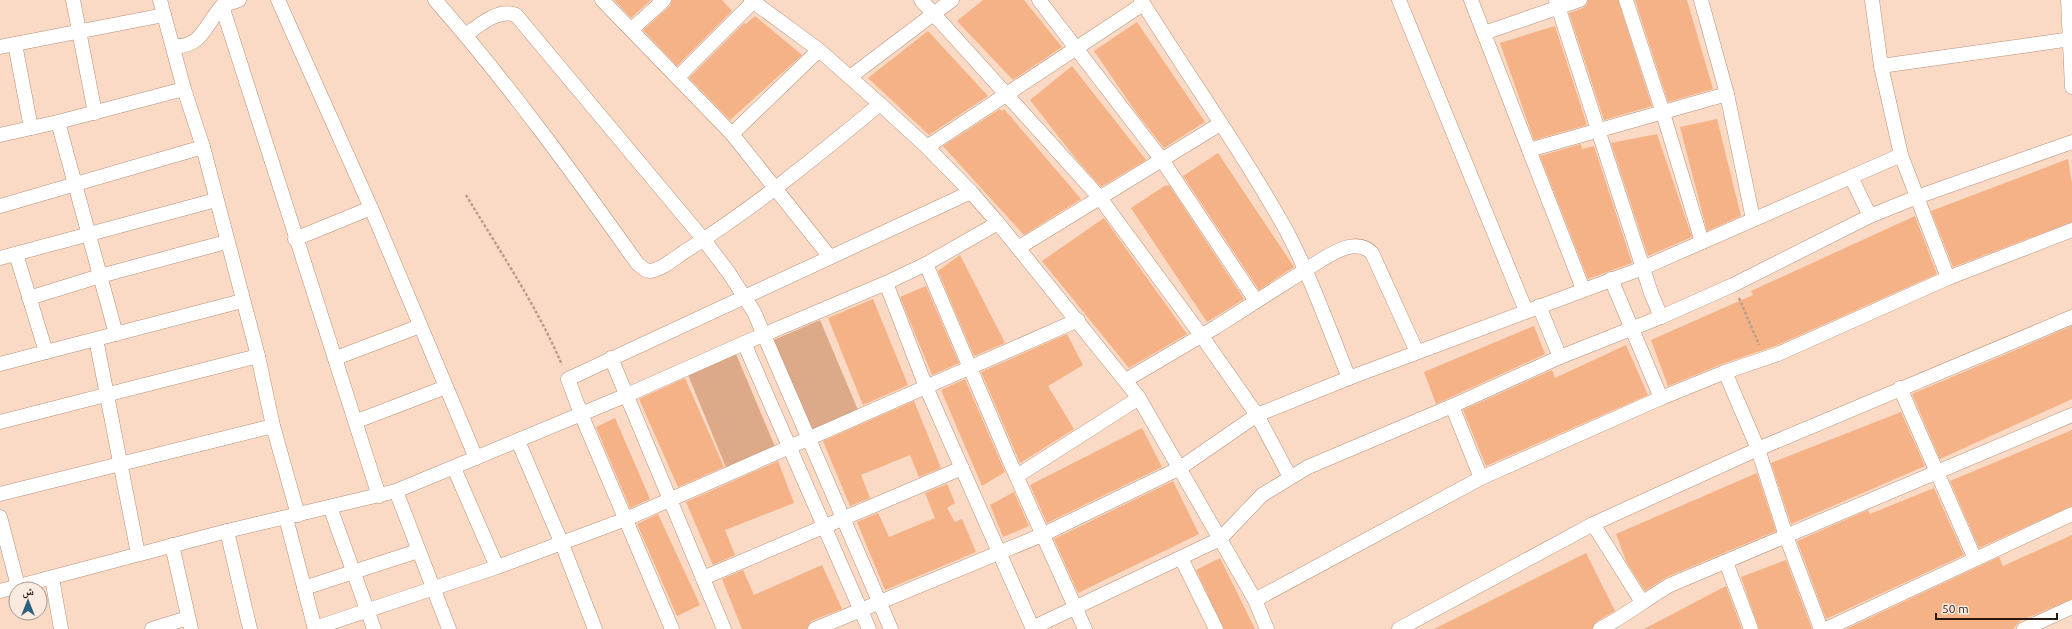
<svg xmlns="http://www.w3.org/2000/svg" width="2072" height="629" font-family="Ubuntu,'Noto Naskh Arabic',sans-serif">
  <style>
    .green { fill: #ddaa89 }
    .building { fill: #f4b286 }
    .lines { fill: none; stroke-linecap: round; stroke-linejoin: round }
    .minor-casing { stroke: #b79279; stroke-width: 15 }
    .path { stroke: #ba9f8e; stroke-width: 2.5; stroke-dasharray: 3 2; stroke-linecap: butt }
    .minor { stroke: #fff; stroke-width: 14 }
  </style>
  <rect width="100%" height="100%" fill="#fad9c5"/>
  <g class="green">
    <polygon points="820,320 858,410 808,431 769,342"/>
    <polygon points="736,354 776,449 727,470 688,375"/>
  </g>
  <g class="building">
    <polygon points="614,0 651,0 631,18"/>
    <polygon points="672,0 722,0 732,11 677,66 643,30 670,6"/>
    <polygon points="983,0 1024,0 1062,47 1013,80 957,21"/>
    <polygon points="1588,0 1618,0 1652,106 1604,120 1569,13 1583,8 1587,5"/>
    <polygon points="1635,0 1687,0 1713,89 1668,102"/>
    <polygon points="755,16 802,55 730,120 689,78 744,23 746,24"/>
    <polygon points="1137,22 1205,122 1164,148 1138,115 1094,51"/>
    <polygon points="1555,26 1587,125 1534,140 1500,43"/>
    <polygon points="928,31 988,96 929,135 868,78"/>
    <polygon points="1072,66 1146,160 1101,187 1077,160 1030,100"/>
    <polygon points="1000,109 1002,111 1004,109 1081,199 1024,235 943,146"/>
    <polygon points="1717,119 1741,216 1707,231 1680,127"/>
    <polygon points="1657,134 1692,237 1648,256 1611,143"/>
    <polygon points="1581,144 1582,149 1594,146 1632,263 1588,279 1540,156"/>
    <polygon points="1218,153 1294,267 1259,290 1183,176"/>
    <polygon points="2068,159 2072,183 2072,222 1953,267 1931,211"/>
    <polygon points="1166,185 1167,186 1169,185 1244,299 1207,322 1131,208"/>
    <polygon points="1915,216 1937,274 1775,346 1722,364 1668,386 1651,340 1753,295 1751,291"/>
    <polygon points="1104,218 1187,334 1129,368 1042,261"/>
    <polygon points="960,255 1005,343 974,356 938,271"/>
    <polygon points="926,286 959,363 932,375 900,297"/>
    <polygon points="873,299 908,385 863,405 828,318"/>
    <polygon points="1534,326 1545,354 1436,404 1424,372"/>
    <polygon points="2072,326 2072,399 1940,459 1912,394"/>
    <polygon points="1067,334 1083,365 1048,386 1074,429 1020,463 981,372"/>
    <polygon points="1626,345 1648,395 1486,466 1463,410 1552,370 1555,378"/>
    <polygon points="685,378 724,467 678,487 639,399"/>
    <polygon points="965,379 1005,472 982,486 941,390"/>
    <polygon points="914,401 941,468 919,477 910,455 861,475 870,498 850,506 823,441"/>
    <polygon points="1901,412 1925,466 1791,524 1771,463"/>
    <polygon points="615,418 650,499 630,508 596,427"/>
    <polygon points="1142,428 1162,467 1047,523 1030,485"/>
    <polygon points="2072,430 2072,506 1979,548 1950,481"/>
    <polygon points="778,461 794,503 725,530 735,555 713,565 686,502"/>
    <polygon points="1757,473 1776,531 1667,577 1645,591 1627,563 1616,534"/>
    <polygon points="1173,481 1199,534 1078,593 1054,539"/>
    <polygon points="947,484 955,503 947,508 955,522 962,519 976,552 885,590 857,522 878,513 889,537 935,518 925,493"/>
    <polygon points="1934,488 1964,555 1826,619 1797,541 1868,510 1870,514"/>
    <polygon points="1014,492 1029,526 1003,537 990,505"/>
    <polygon points="658,514 700,605 677,616 637,524"/>
    <polygon points="2072,535 2072,599 2020,621 2013,629 1846,629 1999,557 2003,566"/>
    <polygon points="1586,553 1615,611 1596,622 1592,629 1434,629"/>
    <polygon points="1220,558 1255,629 1224,629 1196,570"/>
    <polygon points="1786,560 1812,629 1759,629 1741,577"/>
    <polygon points="822,565 842,609 811,621 807,629 742,629 722,579 743,570 754,595"/>
    <polygon points="1726,586 1742,629 1644,629"/>
  </g>
  <g class="lines">
    <g class="minor-casing">
      <g id="minor">
        <polyline points="73,0 95,113"/>
        <polyline points="160,0 184,89 203,147 258,356 273,426 298,515"/>
        <polyline points="278,0 371,208 476,458"/>
        <path d="M435,0C508,83 573,173 637,263C640,266 645,271 650,271C661,270 675,258 684,252C754,208 817,156 880,104"/>
        <polyline points="602,0 732,134 830,257"/>
        <polyline points="751,0 819,50 880,104 927,147 971,192 998,223 1139,398 1255,600 1267,629"/>
        <polyline points="921,0 1100,198 1201,335 1257,415 1290,477"/>
        <polyline points="1039,0 1162,160 1256,301"/>
        <path d="M1141,0C1189,77 1242,151 1286,230C1311,277 1329,329 1349,378"/>
        <polyline points="1399,0 1526,311"/>
        <polyline points="1471,0 1583,289"/>
        <polyline points="1556,0 1651,293 1661,317"/>
        <polyline points="1626,0 1663,113 1702,242"/>
        <polyline points="1701,0 1727,94 1753,219"/>
        <polyline points="1872,0 1881,66 1901,155 1948,278"/>
        <polyline points="2068,0 2072,87"/>
        <polyline points="222,6 239,0"/>
        <polyline points="631,30 664,0"/>
        <polyline points="1484,33 1580,0"/>
        <path d="M466,35C479,25 499,8 516,15L704,240L729,273L754,312L891,629"/>
        <polyline points="15,44 31,128"/>
        <path d="M174,46C202,48 206,23 222,6L379,496"/>
        <polyline points="0,47 164,15"/>
        <polyline points="1881,66 2072,39"/>
        <polyline points="678,77 755,0"/>
        <polyline points="850,77 952,0"/>
        <polyline points="58,122 116,334"/>
        <polyline points="732,134 819,50"/>
        <polyline points="0,135 58,122 184,89"/>
        <polyline points="927,147 1143,4"/>
        <polyline points="1529,150 1727,94"/>
        <polyline points="1851,177 1870,216"/>
        <polyline points="0,206 203,147"/>
        <polyline points="295,239 371,208"/>
        <polyline points="1018,248 1220,124"/>
        <polyline points="16,254 46,352"/>
        <polyline points="0,258 216,200"/>
        <polyline points="926,264 1010,462 1085,629"/>
        <polyline points="1611,279 1661,398"/>
        <polyline points="886,283 926,387 1033,629"/>
        <polyline points="29,298 100,276 226,242"/>
        <polyline points="1539,306 1560,357"/>
        <polyline points="96,339 138,554"/>
        <polyline points="744,343 869,629"/>
        <polyline points="336,358 420,326"/>
        <polyline points="611,358 724,629"/>
        <polyline points="0,364 242,301"/>
        <polyline points="1725,372 1758,449 1786,536 1821,629"/>
        <path d="M1126,380L1216,327L1321,260C1336,251 1357,238 1372,253L1417,352"/>
        <polyline points="1900,388 1975,559"/>
        <polyline points="1452,406 1481,478"/>
        <polyline points="357,421 446,387"/>
        <polyline points="0,422 258,356"/>
        <polyline points="518,441 562,544 595,629"/>
        <polyline points="454,468 497,567"/>
        <polyline points="1017,476 1139,398"/>
        <polyline points="396,491 449,629"/>
        <polyline points="0,494 273,426"/>
        <polyline points="330,507 374,629"/>
        <polyline points="0,517 18,586"/>
        <polyline points="286,518 315,629"/>
        <polyline points="1593,524 1642,602"/>
        <polyline points="227,531 250,629"/>
        <polyline points="172,545 191,629"/>
        <polyline points="1181,558 1216,629"/>
        <polyline points="1726,562 1751,629"/>
        <polyline points="52,578 61,629"/>
        <polyline points="703,578 962,468"/>
        <polyline points="304,588 418,551"/>
        <polyline points="0,591 227,531 396,491 627,395 744,343 886,283 926,264 998,223"/>
        <polyline points="1255,600 1481,478 1661,398 1725,372 1778,354 1948,278 2072,230"/>
        <polyline points="315,628 497,567 626,519 1078,320"/>
        <polyline points="1032,628 1220,539 1262,495 1308,467 1452,406 1560,357 1661,317 1733,285 1870,216 1917,197 2072,142"/>
        <polyline points="152,629 188,618"/>
        <polyline points="672,629 581,414 568,379 971,192"/>
        <polyline points="815,629 1042,535 1180,468 1257,415 1349,378 1643,268 1901,155"/>
        <polyline points="1399,629 1593,524 1758,449 2072,317"/>
        <path d="M1600,629C1625,616 1646,599 1670,585L2072,415"/>
        <polyline points="1826,629 2072,514"/>
        <polyline points="2024,629 2072,607"/>
      </g>
    </g>
    <g class="path">
      <path d="M466,195C499,250 537,306 562,365"/>
      <polyline points="1739,298 1759,345"/>
    </g>
    <use href="#minor" class="minor"/>
  </g>
  <g transform="translate(28 601)"><circle r="19" fill="#fbeae0" stroke="#a6968d"/>
  <path d="M0-3L7 15L0 10L-7 15Z" fill="#2c607c"/>
  <text y="-6" font-size="11" font-weight="bold" text-anchor="middle" fill="#271910">ش</text>
  </g>
  <path d="M1936 613v6h121v-6" fill="none" stroke="#271910" stroke-width="2"/>
  <text x="1942" y="613" font-size="12" fill="#271910" stroke="#fbeae0" stroke-width="3" paint-order="stroke">50 m</text>
</svg>
